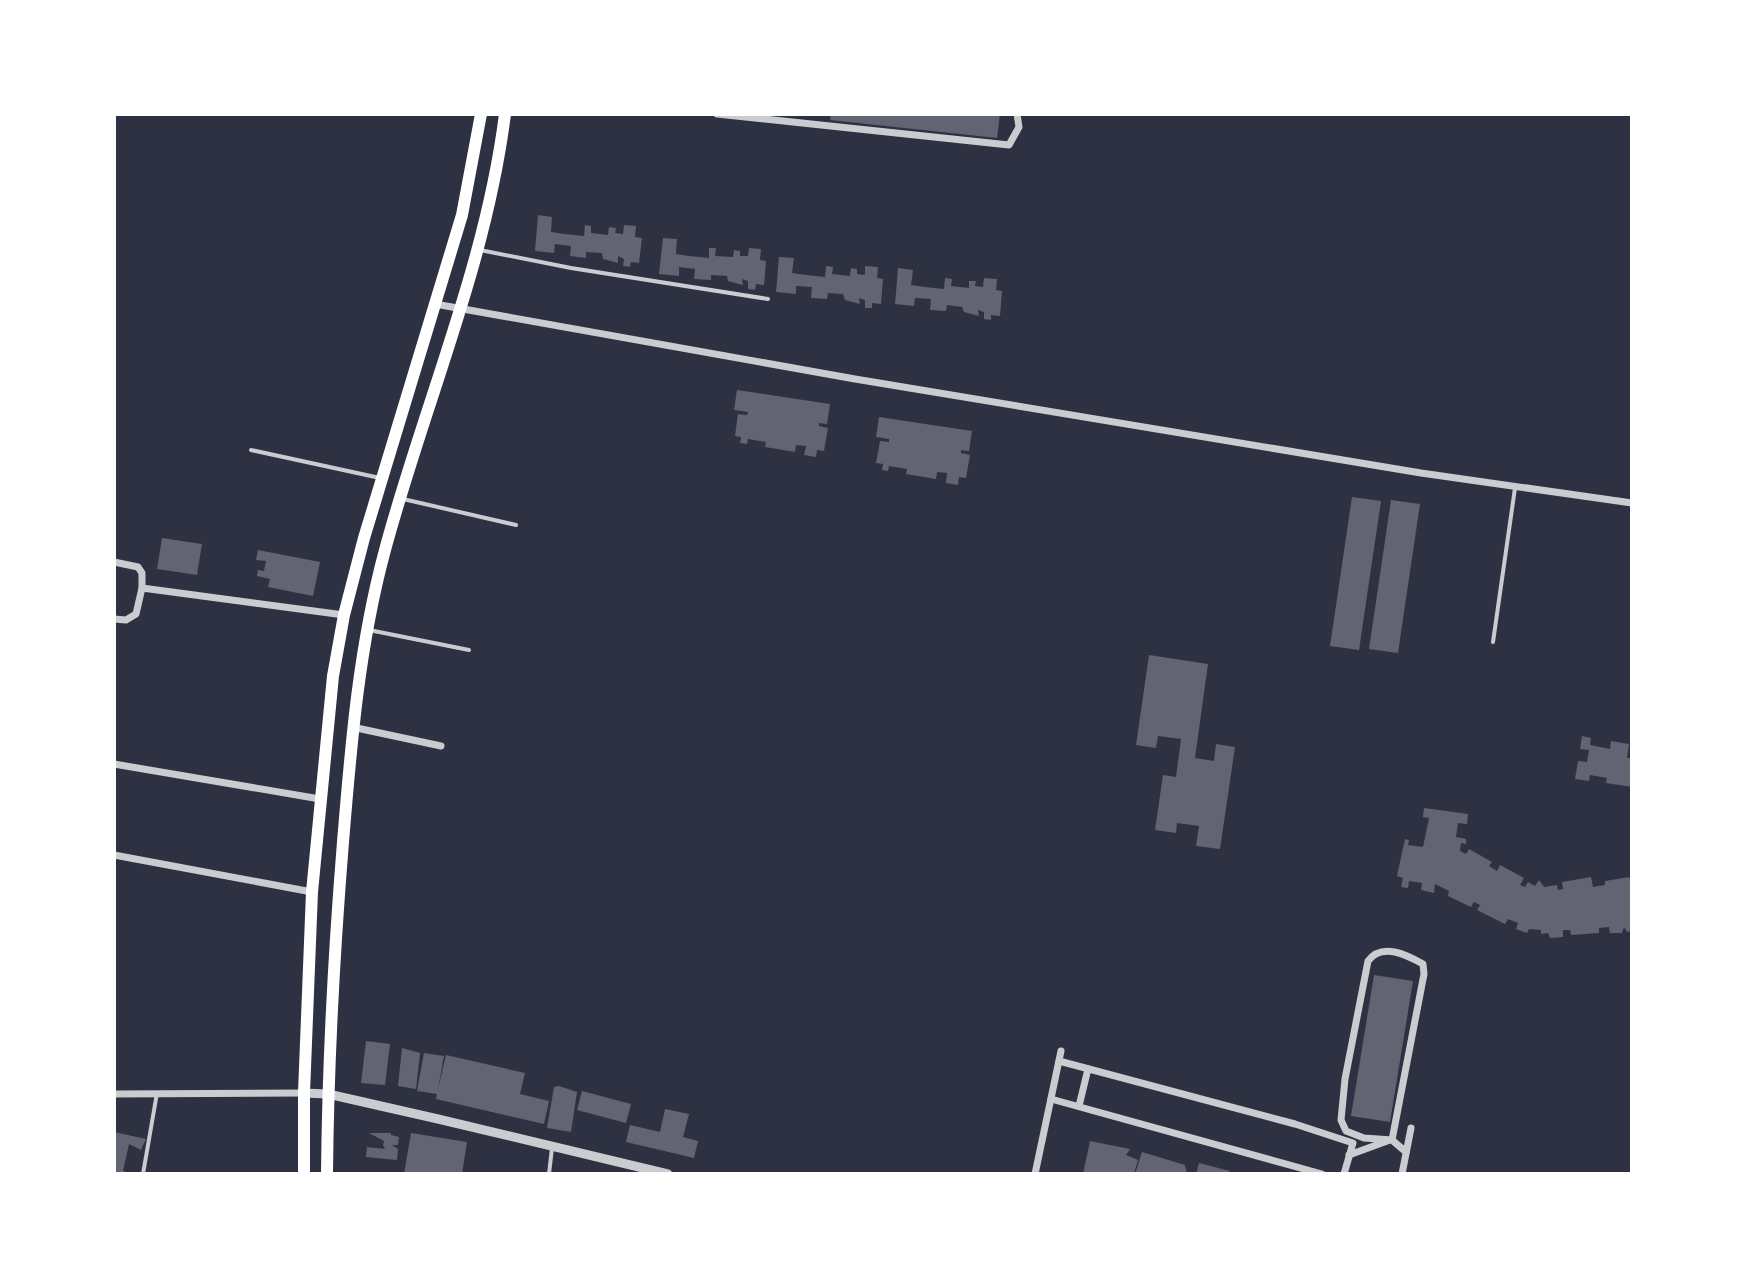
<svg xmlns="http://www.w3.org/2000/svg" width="1746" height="1288" font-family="Commissioner,sans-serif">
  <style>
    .building { fill: #626471 }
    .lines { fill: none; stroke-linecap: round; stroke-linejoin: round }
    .service { stroke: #caccd0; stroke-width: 4 }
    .minor { stroke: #caccd0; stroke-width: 7 }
    .tertiary { stroke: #caccd0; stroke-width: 9 }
    .primary { stroke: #fff; stroke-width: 12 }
  </style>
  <rect width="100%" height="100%" fill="#2d3142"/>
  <g class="building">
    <polygon points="831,114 1000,114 997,138 830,120"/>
    <polygon points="538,215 552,217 551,232 565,234 584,236 585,225 591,226 591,233 608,235 609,227 616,228 615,233 623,234 624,225 636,226 635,237 642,238 639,263 631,262 630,267 623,266 624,259 618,256 618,263 603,259 602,253 586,252 586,258 570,256 571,246 555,244 554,253 535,251"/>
    <polygon points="663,238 677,239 676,254 689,256 709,258 709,248 716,248 715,256 733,257 734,250 740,251 740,256 748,256 749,248 761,249 760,260 766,261 764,285 756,284 755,290 748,289 748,281 742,279 743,285 728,281 727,276 711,275 711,280 694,279 695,269 679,267 679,276 659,274"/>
    <polygon points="779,257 794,258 792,273 806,275 825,277 826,266 833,267 832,274 850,276 851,268 857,269 857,274 865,275 865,266 878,267 877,278 883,279 881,304 872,303 872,308 865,308 865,300 859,298 860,304 845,300 843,294 828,293 827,299 811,298 812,287 796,286 796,294 776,292"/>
    <polygon points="898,268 913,270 911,285 925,287 944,289 945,278 952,279 951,286 969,288 969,281 976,281 975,286 983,287 984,278 997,279 996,290 1002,291 1000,316 991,315 991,320 984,319 984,312 978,310 979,316 964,312 962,307 947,305 946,311 930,310 931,299 915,298 914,306 895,304"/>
    <polygon points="737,390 830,404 827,424 819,423 819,426 828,428 824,451 817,450 816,457 804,455 806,446 796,445 795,452 765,447 766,442 748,439 747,444 740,443 741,437 735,436 738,414 747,415 748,412 734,410"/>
    <polygon points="879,417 972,431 969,451 961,450 961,453 970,455 966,478 959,477 958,485 946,483 947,473 937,472 936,479 906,474 907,469 889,466 888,471 882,470 883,464 876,463 880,441 889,442 889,439 876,437"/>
    <polygon points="1352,497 1381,501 1359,650 1330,646"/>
    <polygon points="1391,500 1420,504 1398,653 1369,649"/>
    <polygon points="162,538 202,544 197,575 157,569"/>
    <polygon points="258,550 320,562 313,596 268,587 270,579 257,576 258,570 264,571 266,561 256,560"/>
    <polygon points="1149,655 1208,664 1195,758 1214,761 1216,744 1235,747 1220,849 1196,846 1199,826 1177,823 1176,833 1155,830 1163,775 1176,777 1181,739 1158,736 1156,748 1136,745"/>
    <polygon points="1582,736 1591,738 1590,745 1610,749 1611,741 1629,744 1627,758 1632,758 1632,787 1606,783 1607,778 1590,775 1589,781 1575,779 1578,761 1587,762 1589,750 1580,749"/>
    <polygon points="1424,808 1468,814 1467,824 1458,823 1456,837 1466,839 1466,844 1461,843 1460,851 1466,854 1469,849 1492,862 1489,866 1497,871 1500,865 1524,878 1520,885 1525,887 1528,882 1535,886 1539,880 1544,887 1557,885 1558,890 1563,889 1562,882 1591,877 1593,887 1605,885 1605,881 1629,877 1632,883 1632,931 1627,932 1624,927 1622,933 1610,933 1609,927 1599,928 1599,933 1571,935 1570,930 1563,930 1563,937 1550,938 1548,933 1541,934 1541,930 1529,929 1527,933 1516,929 1518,923 1508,919 1505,924 1477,910 1480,905 1474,902 1471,907 1448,896 1449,891 1435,884 1434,893 1421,890 1422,883 1409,881 1408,888 1401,887 1403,878 1397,876 1405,839 1409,840 1408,845 1423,847 1429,818 1423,817"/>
    <polygon points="1374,975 1413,981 1390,1122 1351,1116"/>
    <polygon points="366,1041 390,1044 385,1085 361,1083"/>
    <polygon points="402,1048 420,1053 416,1089 398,1086"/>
    <polygon points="424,1053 444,1056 438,1089 446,1055 525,1073 520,1094 549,1101 544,1124 436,1099 437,1094 417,1091"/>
    <polygon points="559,1086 577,1092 571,1132 547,1128 554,1087"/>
    <polygon points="582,1091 631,1104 626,1123 577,1110"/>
    <polygon points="665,1109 689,1114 683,1137 698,1141 694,1158 626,1142 630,1125 660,1132"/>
    <polygon points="114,1132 146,1139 141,1150 129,1144 123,1171 132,1174 114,1174"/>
    <polygon points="369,1133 391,1133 391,1135 399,1137 398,1145 392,1145 398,1149 397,1160 366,1157 367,1147 385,1149 383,1145 384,1141"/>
    <polygon points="411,1133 467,1142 462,1174 404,1174"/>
    <polygon points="1090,1141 1130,1149 1126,1155 1138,1160 1134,1174 1083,1174"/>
    <polygon points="1142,1152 1185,1165 1187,1174 1135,1174"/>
    <polygon points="1199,1163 1230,1171 1229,1174 1196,1174"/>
  </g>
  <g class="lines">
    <g class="service">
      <polyline points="480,250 571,268 768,299"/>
      <polyline points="251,450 380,478"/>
      <polyline points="403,499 516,525"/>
      <polyline points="369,630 469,650"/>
      <polyline points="1493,642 1515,488"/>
      <polyline points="143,1174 157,1093"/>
      <polyline points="549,1174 552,1148"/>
    </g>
    <g class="minor">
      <polyline points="717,114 1009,145 1019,127 1017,114"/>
      <polyline points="435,304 855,379 1421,473 1632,503"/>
      <polyline points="114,562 138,567 142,573 142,588 136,614 126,620 114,619"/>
      <polyline points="142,588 344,615"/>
      <polyline points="352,727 441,746"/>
      <polyline points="114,764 320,799"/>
      <polyline points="114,855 312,892"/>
      <polyline points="1059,1061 1295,1124 1353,1143 1344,1174"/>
      <polyline points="114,1094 304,1093"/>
      <polyline points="1051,1099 1322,1174"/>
      <polyline points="1079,1106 1088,1069"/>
      <path d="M1392,1140L1424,974L1423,964C1407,955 1382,942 1368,961L1345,1079L1341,1120L1346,1131L1364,1138L1392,1140L1406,1152"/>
      <polyline points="1349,1155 1390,1140"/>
      <polyline points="1035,1174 1061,1051"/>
      <polyline points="1402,1174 1411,1128"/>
    </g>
    <polyline class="tertiary" points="304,1093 328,1094 438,1119 668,1174"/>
    <g class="primary">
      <polyline points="304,1174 304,1093 312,892 333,676 344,615 364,538 462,215 481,114"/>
      <path d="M327,1174C328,1063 334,953 343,842C351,744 359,646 385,550C424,405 486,265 505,114"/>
    </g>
  </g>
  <rect width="1746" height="1288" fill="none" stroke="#ffffff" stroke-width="232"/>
</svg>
